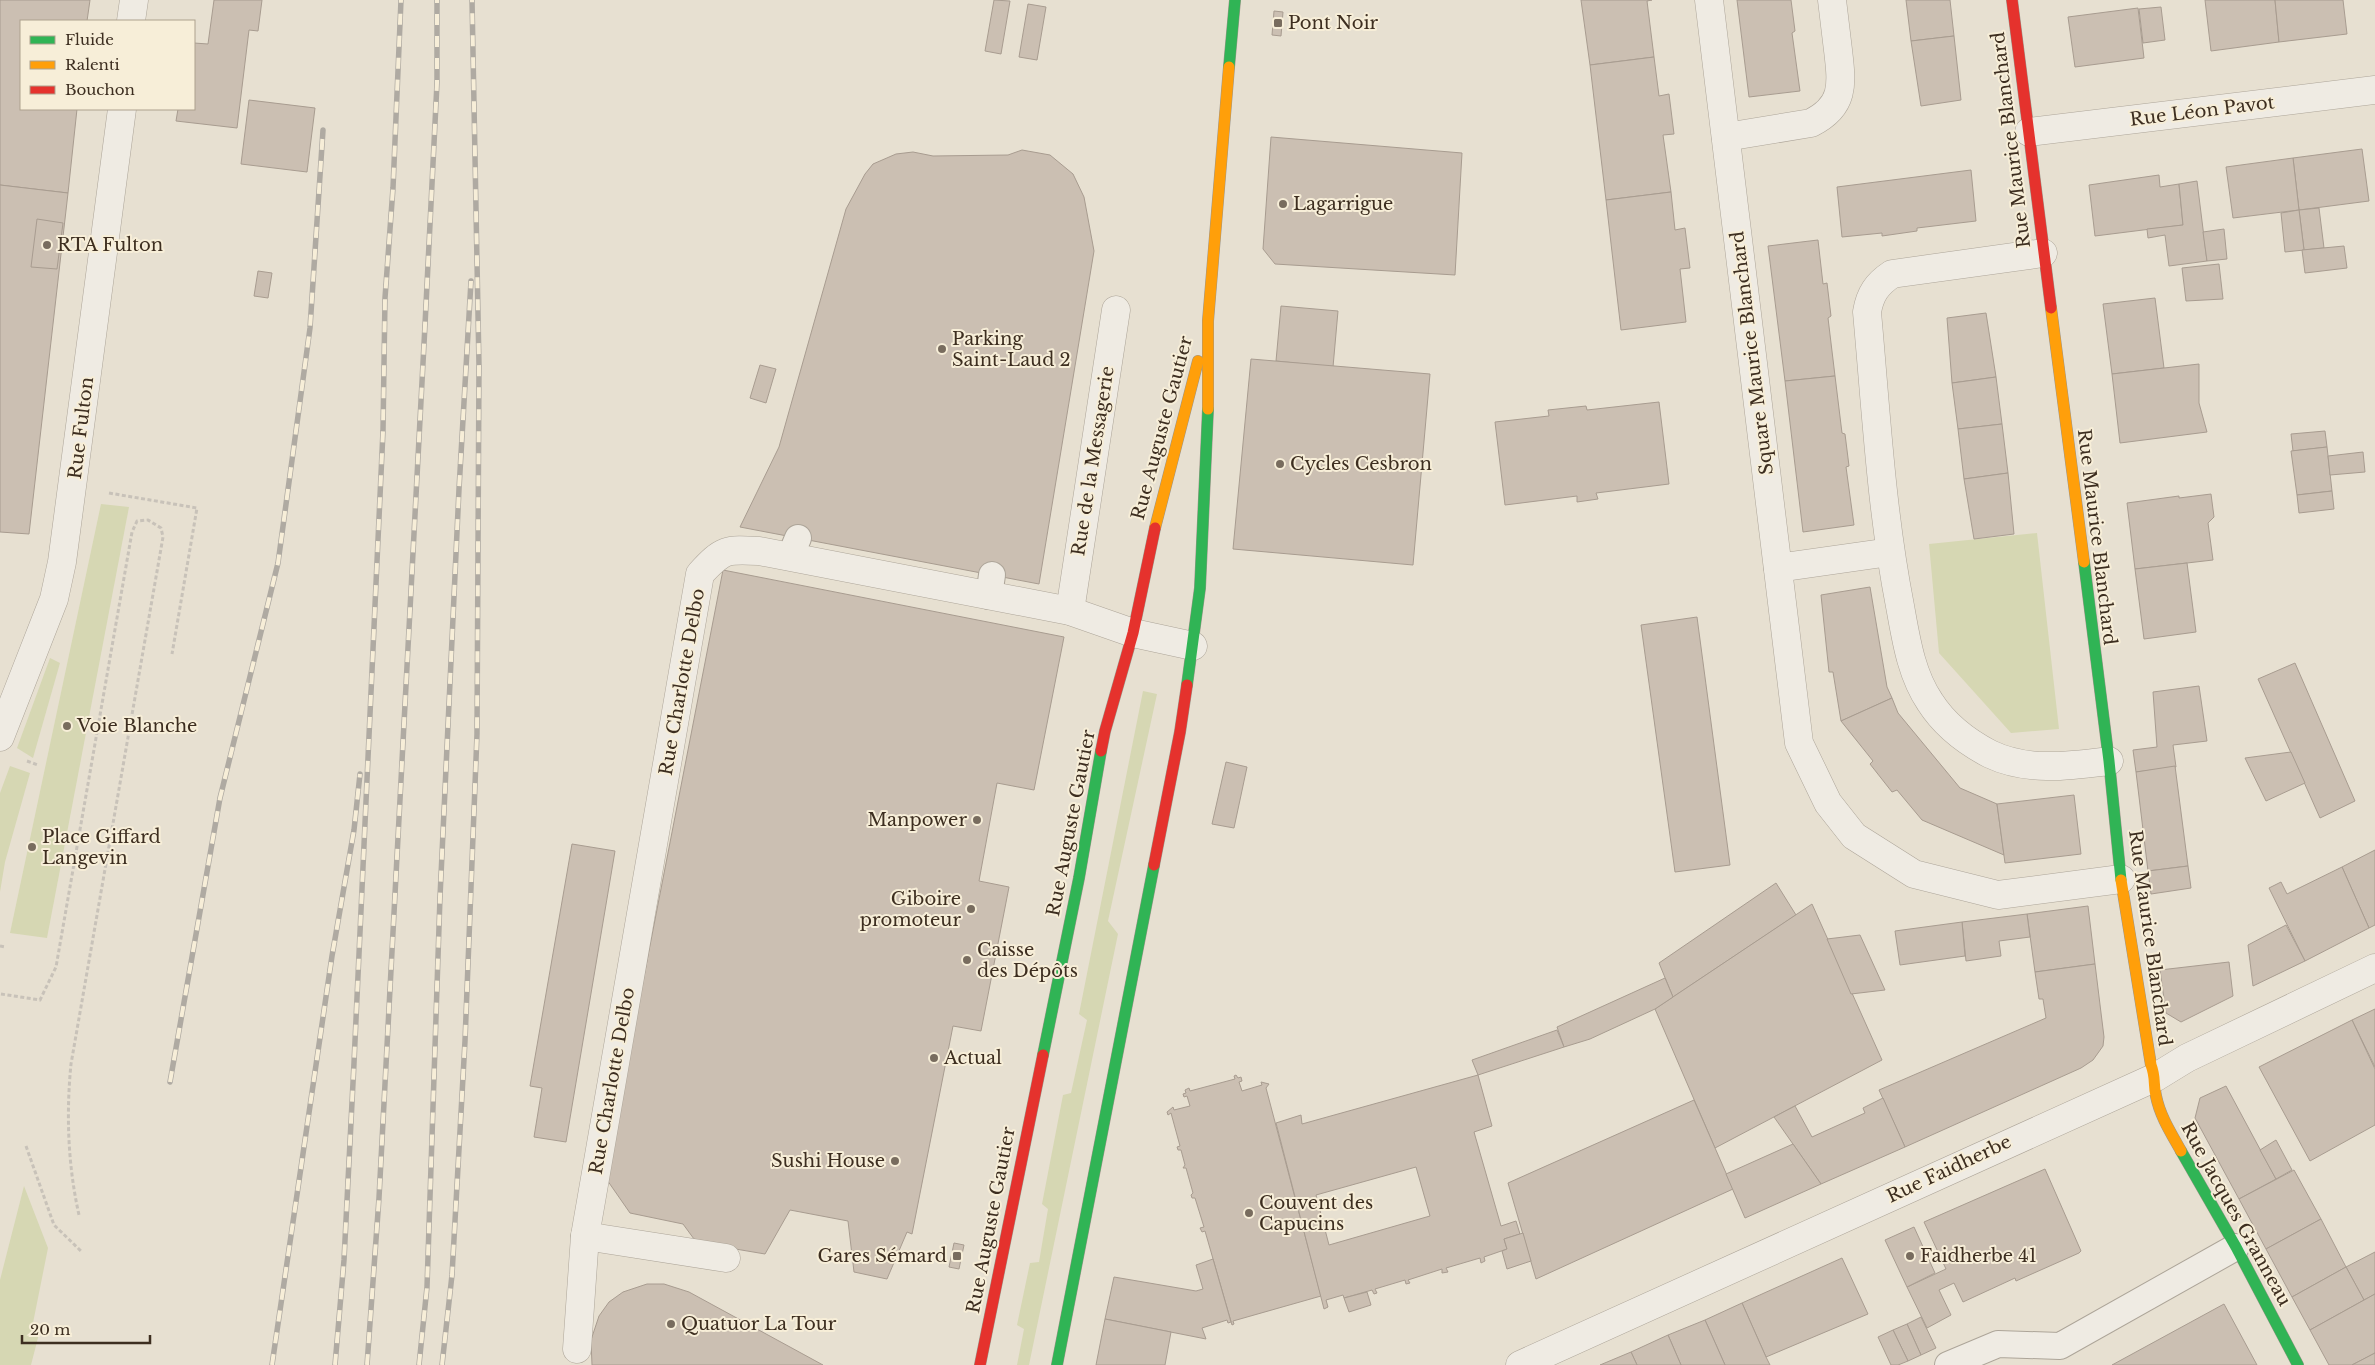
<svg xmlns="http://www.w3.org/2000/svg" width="2375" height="1365" font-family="'Libre Baskerville',serif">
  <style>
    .green { fill: #d6d7b3 }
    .building { fill: #cbbfb2; stroke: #a89c90; fill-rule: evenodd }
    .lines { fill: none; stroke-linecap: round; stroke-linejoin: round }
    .lane-casing { stroke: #ada599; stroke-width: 28 }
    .street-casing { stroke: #ada599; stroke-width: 29 }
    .fast-casing { stroke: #9c958a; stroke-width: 12 }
    .slow-casing { stroke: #9c958a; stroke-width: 12 }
    .jam-casing { stroke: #9c958a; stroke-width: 12 }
    .path { stroke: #c8c2b9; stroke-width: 3; stroke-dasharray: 4 2.5; stroke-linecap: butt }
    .lane { stroke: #efebe3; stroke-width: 26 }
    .street { stroke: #efebe3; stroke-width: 28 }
    .fast { stroke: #30b455; stroke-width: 11 }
    .slow { stroke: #ff9f0a; stroke-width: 11 }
    .jam { stroke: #e5322d; stroke-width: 11 }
    .rail-casing { stroke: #afaaa2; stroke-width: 5.5 }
    .rail { stroke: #f7eed8; stroke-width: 4; stroke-dasharray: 11; stroke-linecap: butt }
    .poi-dot { fill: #786c5e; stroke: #f7eed8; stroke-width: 2 }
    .labels { text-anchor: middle; stroke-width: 4; stroke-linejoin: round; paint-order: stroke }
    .poi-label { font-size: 18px; fill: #3d2e20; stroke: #f7eed8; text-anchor: start }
    .street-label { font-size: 18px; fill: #3d2e20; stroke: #f7eed8 }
  </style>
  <rect width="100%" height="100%" fill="#e7e0d1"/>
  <g class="green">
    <polygon points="101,504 129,507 47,938 10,933"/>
    <polygon points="2037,533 2059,729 2011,733 1939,653 1929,544"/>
    <polygon points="50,658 60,663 33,758 17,748"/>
    <polygon points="1143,691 1157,694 1108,921 1118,934 1029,1365 1017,1365 1024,1329 1017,1325 1030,1263 1039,1262 1048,1209 1042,1204 1063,1095 1071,1093 1087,1020 1079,1014"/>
    <polygon points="10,766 30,773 5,862 0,892 0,793"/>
    <polygon points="24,1186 48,1248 33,1323 41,1326 31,1365 0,1365 0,1280"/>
  </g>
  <g class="building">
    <polygon points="0,0 90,0 87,21 21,21 21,109 77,109 68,193 0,185"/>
    <polygon points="214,0 262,0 258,31 249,30 237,128 176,121 178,109 194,109 194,43 208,44"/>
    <polygon points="994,0 1010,1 1001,54 985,51"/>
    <polygon points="1581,0 1652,0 1647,1 1654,57 1590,65"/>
    <polygon points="1737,0 1791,0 1795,31 1792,33 1800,91 1749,97"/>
    <polygon points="1906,0 1950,0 1954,36 1911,41"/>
    <polygon points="2205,0 2275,0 2279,42 2211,51"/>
    <polygon points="2275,0 2343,0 2347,34 2279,42"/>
    <polygon points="1028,4 1046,7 1037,60 1019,57"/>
    <polygon points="2161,7 2165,40 2143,43 2139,9"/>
    <polygon points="2138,8 2144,58 2075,67 2068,17"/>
    <polygon points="1274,11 1283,12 1281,36 1272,35"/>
    <polygon points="1954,36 1961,100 1921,106 1911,41"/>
    <polygon points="1654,57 1659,96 1669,94 1674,134 1663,135 1671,192 1606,200 1590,65"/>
    <polygon points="249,100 315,108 307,172 241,164"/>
    <polygon points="1271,137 1462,153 1455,275 1275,264 1263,249"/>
    <polygon points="2362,149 2369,201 2299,210 2293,158"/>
    <polygon points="1022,150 1050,155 1073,174 1084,197 1094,251 1039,584 740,527 779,447 846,209 865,174 873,164 896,154 913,152 933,156 1008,155"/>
    <polygon points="2293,158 2299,210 2233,218 2226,167"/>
    <polygon points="1971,170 1976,221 1917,228 1917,231 1882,236 1882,233 1842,237 1837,187"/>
    <polygon points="2159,175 2160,187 2179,184 2183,225 2095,236 2089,185"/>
    <polygon points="2197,181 2207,261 2169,266 2165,235 2148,238 2147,229 2183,225 2179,184"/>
    <polygon points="0,185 68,193 29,534 0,532"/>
    <polygon points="1671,192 1675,230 1685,228 1690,268 1680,269 1686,322 1621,330 1606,200"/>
    <polygon points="2319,208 2324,248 2304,250 2299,210"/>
    <polygon points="2299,210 2304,250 2285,252 2281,213"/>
    <polygon points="37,219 63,223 57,269 31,267"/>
    <polygon points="2224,229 2227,259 2207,261 2203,232"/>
    <polygon points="1818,240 1823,284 1827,283 1831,316 1828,318 1835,376 1785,381 1768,246"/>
    <polygon points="2344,246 2347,268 2305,273 2302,250"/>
    <polygon points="2219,264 2223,299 2186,301 2182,268"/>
    <polygon points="258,271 272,273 268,298 254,296"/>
    <polygon points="2155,298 2164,368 2112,374 2103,304"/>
    <polygon points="1281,306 1338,311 1333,367 1276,361"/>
    <polygon points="1986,313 1996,377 1952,383 1947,318"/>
    <polygon points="1251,359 1430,374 1413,565 1233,549"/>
    <polygon points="2199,364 2199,403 2207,432 2120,443 2112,374"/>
    <polygon points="760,365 776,369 766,403 750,398"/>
    <polygon points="1835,376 1842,433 1845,434 1849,466 1846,467 1854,525 1803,532 1785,381"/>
    <polygon points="1996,377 2002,424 1958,429 1952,383"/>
    <polygon points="1659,402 1669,484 1596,493 1598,499 1577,502 1577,496 1505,505 1495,422 1549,416 1548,410 1586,406 1587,410"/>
    <polygon points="2002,424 2008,473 1964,479 1958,429"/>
    <polygon points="2325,431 2327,447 2293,451 2291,434"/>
    <polygon points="2327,447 2332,491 2297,495 2291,451"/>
    <polygon points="2363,452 2365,472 2330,475 2328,456"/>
    <polygon points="2008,473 2014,534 1974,539 1964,479"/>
    <polygon points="2332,491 2334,509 2299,513 2297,495"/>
    <polygon points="2211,494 2214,517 2208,523 2213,560 2135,569 2127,503 2179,496 2179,498"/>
    <polygon points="2187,563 2196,632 2144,639 2135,569"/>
    <polygon points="723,570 1064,637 1034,790 997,783 979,881 1009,887 981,1031 953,1026 912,1234 907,1232 887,1279 854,1272 848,1221 790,1210 765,1254 700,1243 694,1239 683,1224 630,1213 605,1177"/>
    <polygon points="1870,587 1887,687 1892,698 1841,721 1833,672 1829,672 1821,595"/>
    <polygon points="1697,617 1730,865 1675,872 1641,625"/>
    <polygon points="2295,663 2355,801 2320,818 2258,679"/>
    <polygon points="2199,686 2207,741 2173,745 2176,767 2136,772 2133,750 2157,747 2153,692"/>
    <polygon points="1892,698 1898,713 1960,788 1997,804 2004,855 1922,820 1897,790 1892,792 1870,764 1873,761 1841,721"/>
    <polygon points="2291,752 2305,783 2266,801 2245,758"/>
    <polygon points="1226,762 1247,767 1234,828 1212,824"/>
    <polygon points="2175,766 2188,866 2148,871 2136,772"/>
    <polygon points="2074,795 2081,854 2005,863 1997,804"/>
    <polygon points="572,844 615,851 566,1142 534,1137 542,1088 530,1086"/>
    <polygon points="2375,850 2375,925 2369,928 2342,867"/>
    <polygon points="2188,866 2191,888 2151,894 2148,871"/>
    <polygon points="2342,867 2369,928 2305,961 2269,888 2281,882 2287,894"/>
    <polygon points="1776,883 1796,915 1673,997 1659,963"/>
    <polygon points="1812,904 1882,1060 1715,1148 1655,1009"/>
    <polygon points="2088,906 2095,964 2035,972 2027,914"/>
    <polygon points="2027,914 2030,937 1999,941 2001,956 1966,961 1962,922"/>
    <polygon points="1962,922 1965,956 1900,965 1895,931"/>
    <polygon points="2286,925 2305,961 2253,986 2248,945"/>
    <polygon points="1860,935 1885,990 1851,994 1827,939"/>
    <polygon points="2229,962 2233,996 2181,1022 2166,1013 2160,970"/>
    <polygon points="2095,964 2104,1037 2103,1046 2093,1060 2081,1068 1905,1147 1879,1090 2046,1018 2043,999 2039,999 2035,972"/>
    <polygon points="1665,978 1673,997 1655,1009 1590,1039 1564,1047 1557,1027"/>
    <polygon points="2375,1009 2375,1067 2352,1020"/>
    <polygon points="2352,1020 2375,1069 2375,1125 2310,1161 2259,1067"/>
    <polygon points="1557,1030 1564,1047 1478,1075 1472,1060"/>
    <polygon points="1236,1075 1238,1078 1241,1077 1242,1081 1239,1082 1242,1091 1262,1085 1261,1082 1269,1084 1266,1088 1321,1296 1233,1321 1234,1324 1232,1325 1205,1231 1202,1232 1200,1228 1204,1227 1195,1198 1192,1198 1191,1195 1193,1193 1186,1168 1183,1168 1185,1165 1181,1150 1178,1150 1177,1147 1180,1146 1171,1113 1168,1115 1167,1112 1173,1107 1174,1110 1190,1106 1187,1096 1184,1097 1183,1094 1186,1093 1185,1090 1189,1088 1190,1091 1235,1079 1234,1076"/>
    <path d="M1478,1075L1492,1126L1474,1132L1501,1226L1516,1221L1520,1234L1504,1239L1507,1249L1484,1257L1485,1261L1481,1263L1480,1258L1446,1268L1448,1272L1442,1273V1269L1408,1280L1410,1283L1406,1284L1405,1280L1375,1289L1377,1293L1374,1294L1372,1290L1344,1298L1343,1295L1326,1300L1328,1307L1324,1309L1276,1123L1301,1115L1302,1124ZM1416,1167L1430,1216L1329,1245L1316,1195Z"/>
    <polygon points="2226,1086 2276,1179 2239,1199 2195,1118 2200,1098"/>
    <polygon points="1883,1098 1905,1147 1821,1184 1774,1117 1795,1106 1812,1137 1865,1113 1863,1108"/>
    <polygon points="1694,1100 1733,1189 1536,1279 1508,1183"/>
    <polygon points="2276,1140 2292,1170 2276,1179 2260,1150"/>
    <polygon points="1793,1144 1821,1184 1745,1218 1726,1174"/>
    <polygon points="2045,1169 2081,1251 2079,1253 2016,1281 2015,1278 1963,1302 1954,1283 1939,1290 1951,1315 1927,1328 1907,1287 1946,1269 1924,1222"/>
    <polygon points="2294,1170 2321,1219 2266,1249 2239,1199"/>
    <polygon points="2321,1219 2346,1267 2292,1297 2266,1249"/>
    <polygon points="1914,1227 1935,1273 1907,1287 1885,1240"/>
    <polygon points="1523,1233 1531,1261 1507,1269 1502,1251 1507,1249 1504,1239"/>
    <polygon points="954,1243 964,1245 959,1269 949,1267"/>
    <polygon points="2375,1252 2375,1294 2364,1300 2346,1267"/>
    <polygon points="1842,1258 1868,1314 1766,1357 1742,1303"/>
    <polygon points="1213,1259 1231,1322 1228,1323 1227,1320 1202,1328 1206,1339 1105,1319 1114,1277 1196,1291 1203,1289 1196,1265"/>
    <polygon points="2346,1267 2364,1300 2310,1330 2292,1297"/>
    <polygon points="647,1284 664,1284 689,1292 823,1365 592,1365 591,1340 599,1316 609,1302 623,1292"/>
    <polygon points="1367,1292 1371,1305 1349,1312 1344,1298"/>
    <polygon points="2375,1294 2375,1353 2352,1365 2329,1365 2310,1330"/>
    <polygon points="1742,1303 1766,1357 1770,1365 1725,1365 1705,1320"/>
    <polygon points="2224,1304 2257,1365 2112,1365"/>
    <polygon points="1921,1317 1936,1348 1921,1355 1907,1324"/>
    <polygon points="1105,1319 1171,1332 1165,1365 1096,1365"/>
    <polygon points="1705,1320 1725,1365 1681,1365 1668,1335"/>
    <polygon points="1907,1324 1921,1355 1908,1361 1893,1330"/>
    <polygon points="1893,1330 1908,1361 1898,1365 1891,1365 1878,1337"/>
    <polygon points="1668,1335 1681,1365 1637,1365 1631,1352"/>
    <polygon points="1631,1352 1637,1365 1600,1365"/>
    <polygon points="2375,1353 2375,1365 2352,1365"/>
  </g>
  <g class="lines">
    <g class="lane-casing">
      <g id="lane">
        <polyline points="790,557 798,538"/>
        <polyline points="989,596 992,575"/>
        <polyline points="1948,1365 1998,1344 2060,1346 2236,1247"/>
      </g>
    </g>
    <g class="street-casing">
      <g id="street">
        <polyline points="1709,0 1799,743 1828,803 1854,836 1914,874 1998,895 2121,879"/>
        <polyline points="131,21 134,0"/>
        <polyline points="2029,132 2375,90"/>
        <path d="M1726,137L1811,123C1845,106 1842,84 1838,50C1836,34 1834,17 1832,0"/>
        <path d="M2043,253L1892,274C1877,284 1870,294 1867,312C1876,410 1881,509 1900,606C1906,639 1911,674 1930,702C1944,724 1967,742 1990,754C2028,772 2069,766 2109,761"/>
        <polyline points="1778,568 1890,552"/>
        <polyline points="1070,611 1116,310"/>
        <polyline points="0,737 54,599 62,562 122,109"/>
        <path d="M726,1258L585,1236L700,574C723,549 726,549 759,551L1070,611L1133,633L1193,646"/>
        <polyline points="577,1349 585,1236"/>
        <polyline points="1520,1365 2156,1077 2187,1058 2375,968"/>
      </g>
    </g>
    <g class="fast-casing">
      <g id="fast">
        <polyline points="1229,67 1235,0"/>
        <polyline points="2084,562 2109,761 2121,880"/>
        <polyline points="1187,685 1200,588 1208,409"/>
        <polyline points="1043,1055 1079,878 1101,751"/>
        <polyline points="2181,1151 2236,1247 2298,1365"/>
        <polyline points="1057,1365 1154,865"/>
      </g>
    </g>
    <g class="slow-casing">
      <g id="slow">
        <polyline points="2051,308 2084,562"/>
        <polyline points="1208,409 1208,321 1229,67"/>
        <polyline points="1155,528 1198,361"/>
        <path d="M2121,880L2151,1065C2156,1078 2153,1084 2156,1096C2160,1116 2171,1133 2181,1151"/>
      </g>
    </g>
    <g class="jam-casing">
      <g id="jam">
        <polyline points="2012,0 2051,308"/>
        <polyline points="1101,751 1105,731 1133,633 1155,528"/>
        <polyline points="1154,865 1180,732 1187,685"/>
        <polyline points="980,1365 1043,1055"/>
      </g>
    </g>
    <g class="path">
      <polyline points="109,493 197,508 172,654"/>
      <polyline points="27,761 38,765"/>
      <polyline points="0,946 5,947"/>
      <path d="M1,994L40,1000L56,967L132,532L137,521L148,520L161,528L163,537L71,1064C66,1115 68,1166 79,1215"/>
      <polyline points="26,1146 54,1225 82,1252"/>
    </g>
    <use href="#lane" class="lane"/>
    <use href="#street" class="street"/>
    <use href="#fast" class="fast"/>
    <use href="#slow" class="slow"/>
    <use href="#jam" class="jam"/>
    <g class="rail-casing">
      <g id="rail">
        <polyline points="170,1082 220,798 278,563 310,328 323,130"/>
        <polyline points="272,1365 332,956 354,830 360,774"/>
        <polyline points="335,1365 344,1260 354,1063 383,431 385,298 393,188 401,0"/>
        <polyline points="367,1365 379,1198 425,325 437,83 437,0"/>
        <polyline points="419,1365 427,1287 440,897 459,489 471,281"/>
        <polyline points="442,1365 452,1275 465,1041 477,734 479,366 472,0"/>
      </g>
    </g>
    <use href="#rail" class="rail"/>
  </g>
  <g class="poi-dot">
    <rect x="1273" y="18" width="10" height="10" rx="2.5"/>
    <circle cx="1283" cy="204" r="5"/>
    <circle cx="47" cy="245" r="5"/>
    <circle cx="942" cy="349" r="5"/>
    <circle cx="1280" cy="464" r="5"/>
    <circle cx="67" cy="726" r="5"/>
    <circle cx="977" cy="820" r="5"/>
    <circle cx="32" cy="847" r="5"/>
    <circle cx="971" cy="909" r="5"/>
    <circle cx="967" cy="960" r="5"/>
    <circle cx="934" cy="1058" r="5"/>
    <circle cx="895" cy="1161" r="5"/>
    <circle cx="1249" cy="1213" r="5"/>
    <rect x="952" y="1251" width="10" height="10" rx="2.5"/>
    <circle cx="1910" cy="1256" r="5"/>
    <circle cx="671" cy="1324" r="5"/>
  </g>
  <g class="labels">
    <g class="poi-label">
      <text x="1288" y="29">Pont Noir</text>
      <text x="1293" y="210">Lagarrigue</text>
      <text x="57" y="251">RTA Fulton</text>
      <text x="952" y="345">Parking<tspan x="952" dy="21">Saint-Laud 2</tspan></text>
      <text x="1290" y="470">Cycles Cesbron</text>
      <text x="77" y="732">Voie Blanche</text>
      <text x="967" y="826" text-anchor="end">Manpower</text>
      <text x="42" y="843">Place Giffard<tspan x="42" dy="21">Langevin</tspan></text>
      <text x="961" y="905" text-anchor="end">Giboire<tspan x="961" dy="21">promoteur</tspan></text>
      <text x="977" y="956">Caisse<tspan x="977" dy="21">des Dépôts</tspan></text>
      <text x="944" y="1064">Actual</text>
      <text x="885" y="1167" text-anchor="end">Sushi House</text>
      <text x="1259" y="1209">Couvent des<tspan x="1259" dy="21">Capucins</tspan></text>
      <text x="947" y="1262" text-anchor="end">Gares Sémard</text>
      <text x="1920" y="1262">Faidherbe 41</text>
      <text x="681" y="1330">Quatuor La Tour</text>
    </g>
    <g class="street-label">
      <text transform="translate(2202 111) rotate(-7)" y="6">Rue Léon Pavot</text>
      <text transform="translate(2011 140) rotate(-97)" y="6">Rue Maurice Blanchard</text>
      <text transform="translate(1752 353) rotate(-97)" y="6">Square Maurice Blanchard</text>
      <text transform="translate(81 428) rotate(-83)" y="6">Rue Fulton</text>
      <text transform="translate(1162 428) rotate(-75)" y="6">Rue Auguste Gautier</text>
      <text transform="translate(1093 461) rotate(-81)" y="6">Rue de la Messagerie</text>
      <text transform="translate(2097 537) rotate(83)" y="6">Rue Maurice Blanchard</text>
      <text transform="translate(682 682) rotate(-80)" y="6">Rue Charlotte Delbo</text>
      <text transform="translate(1071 823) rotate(-79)" y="6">Rue Auguste Gautier</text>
      <text transform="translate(2150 938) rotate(82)" y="6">Rue Maurice Blanchard</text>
      <text transform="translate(612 1081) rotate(-80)" y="6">Rue Charlotte Delbo</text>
      <text transform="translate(1949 1169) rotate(-25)" y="6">Rue Faidherbe</text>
      <text transform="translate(2236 1214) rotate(61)" y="6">Rue Jacques Granneau</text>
      <text transform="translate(991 1220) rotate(-79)" y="6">Rue Auguste Gautier</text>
    </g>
  </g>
  <rect x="20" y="20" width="175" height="90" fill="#f7eed8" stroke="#ada18e"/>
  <rect x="30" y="36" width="25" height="8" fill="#30b455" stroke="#ada18e"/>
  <text x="65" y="45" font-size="15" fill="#3d2e20">Fluide</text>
  <rect x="30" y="61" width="25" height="8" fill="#ff9f0a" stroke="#ada18e"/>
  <text x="65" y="70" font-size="15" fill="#3d2e20">Ralenti</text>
  <rect x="30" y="86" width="25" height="8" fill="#e5322d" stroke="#ada18e"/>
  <text x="65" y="95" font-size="15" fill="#3d2e20">Bouchon</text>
  <path d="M22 1335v8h128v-8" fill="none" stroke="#3d2e20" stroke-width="2.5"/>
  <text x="30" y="1335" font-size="15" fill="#3d2e20" stroke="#f7eed8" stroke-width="4" paint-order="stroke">20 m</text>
</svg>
